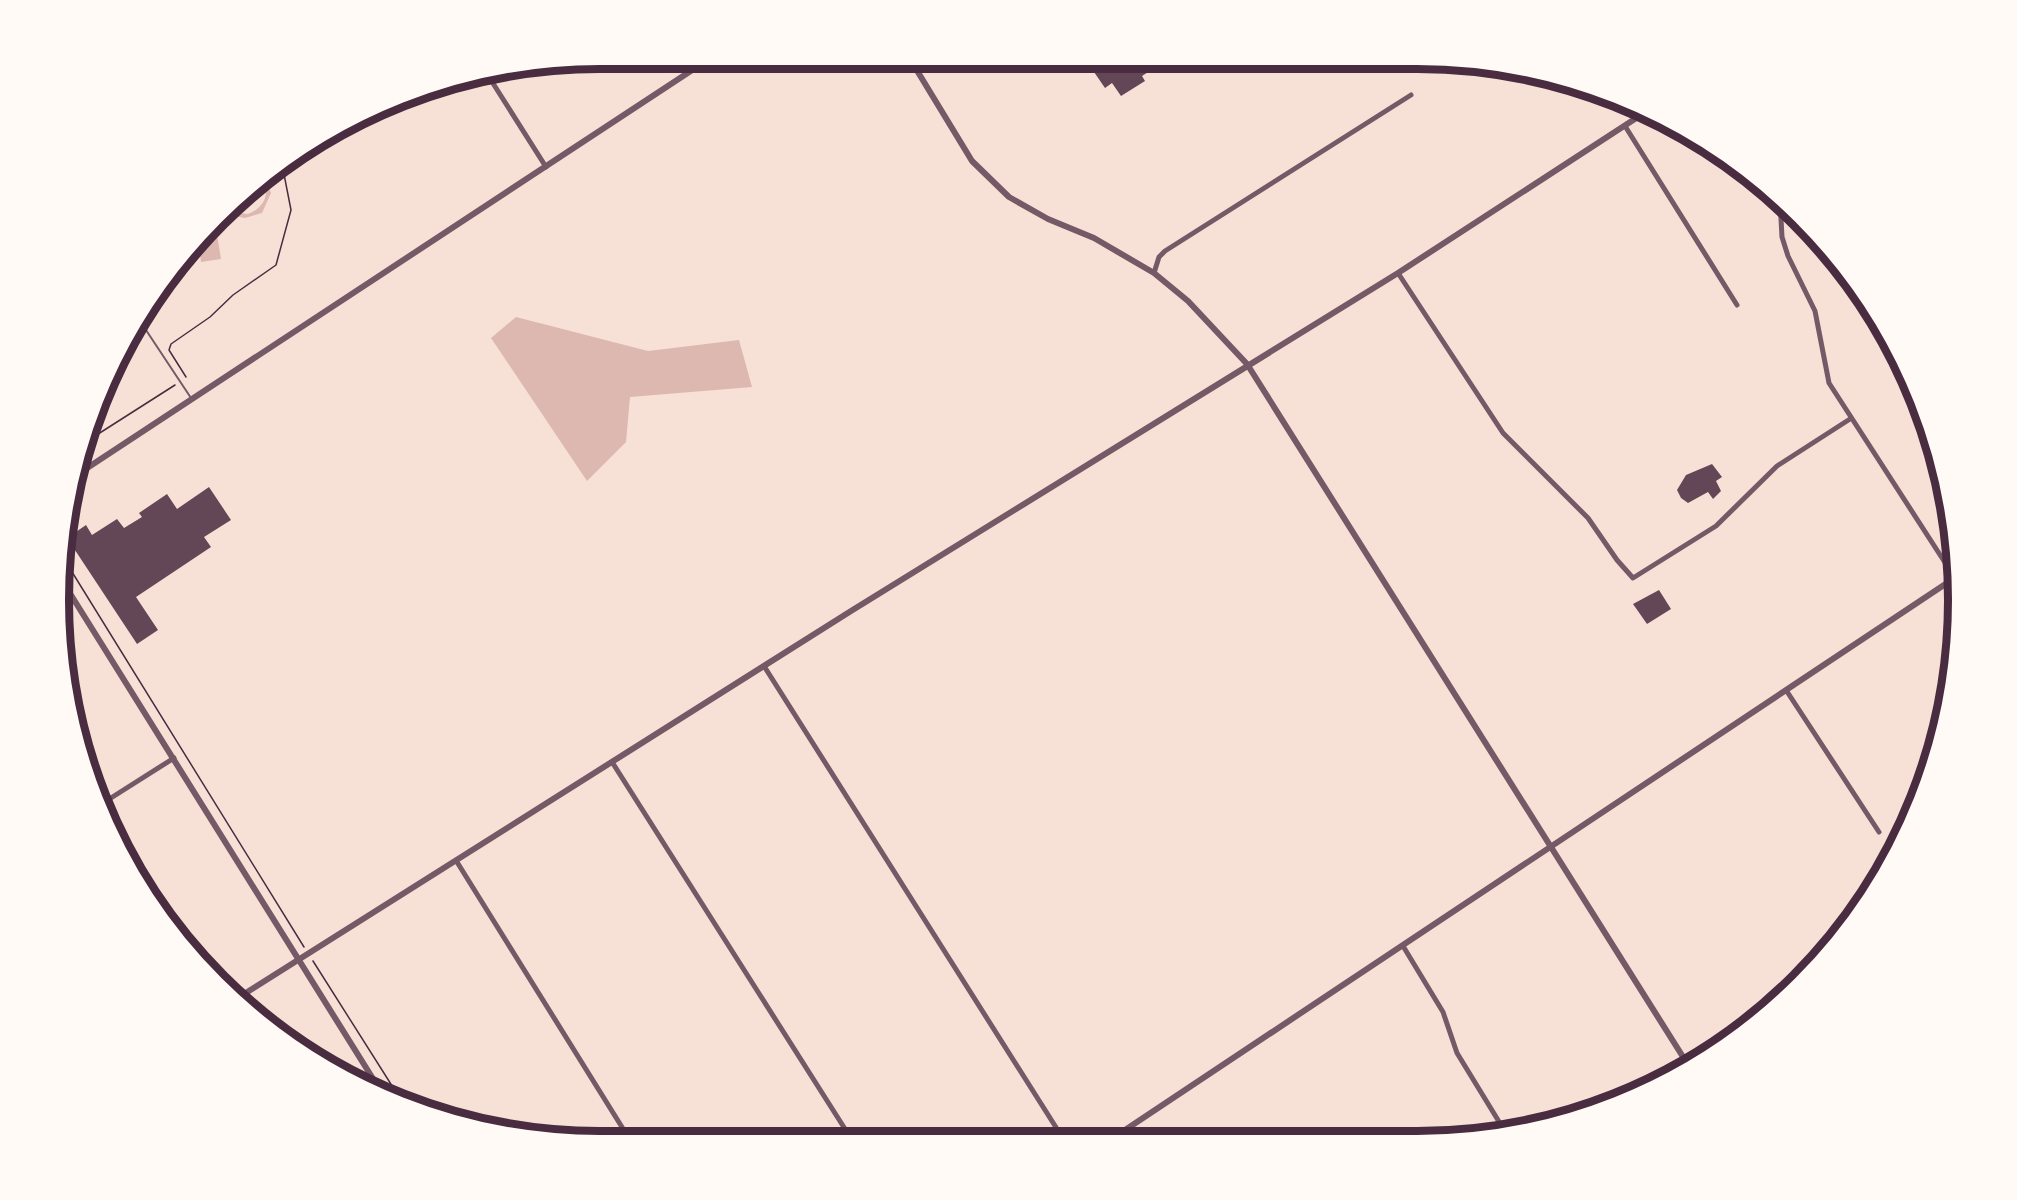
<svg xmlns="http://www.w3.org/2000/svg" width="2017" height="1200" font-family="Spectral,serif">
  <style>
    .water { fill: #dcb8b0 }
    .building { fill: #644757 }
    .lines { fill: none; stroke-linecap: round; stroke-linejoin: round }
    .path { stroke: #4a2c40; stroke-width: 1.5 }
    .service { stroke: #755966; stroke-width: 2 }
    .minor { stroke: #755966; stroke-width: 5 }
    .tertiary { stroke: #755966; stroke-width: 6 }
    .rim { fill: none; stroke: #4a2c40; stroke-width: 8 }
  </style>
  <rect width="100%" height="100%" fill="#f7e1d7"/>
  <g class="water">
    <path d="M265,176L271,193L262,213L245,218L229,215L232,212L248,214C264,208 271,194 262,179Z"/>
    <polygon points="216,228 221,259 201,262 199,247"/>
    <polygon points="516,317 648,351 739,340 752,387 630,397 626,442 587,481 491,338"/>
  </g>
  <g class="building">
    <polygon points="1098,59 1151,59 1156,67 1142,76 1145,81 1121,96 1112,83 1105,88 1094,72 1103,67"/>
    <polygon points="1712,464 1722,477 1716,481 1721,491 1713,499 1708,492 1688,503 1681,498 1677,490 1686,475"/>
    <polygon points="209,487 231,520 204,537 211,547 136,597 158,630 137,644 67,538 86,525 92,535 117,519 124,528 142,517 139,513 167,494 177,509"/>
    <polygon points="1659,590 1671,609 1647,624 1633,604"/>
  </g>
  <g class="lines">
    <g class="path">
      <polyline points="186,377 169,350 171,344 210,317 233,295 276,265 291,210 282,164"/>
      <polyline points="84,443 175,385"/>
      <polyline points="64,559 304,947"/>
      <polyline points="313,961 401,1100"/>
    </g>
    <polyline class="service" points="140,321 191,398"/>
    <g class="minor">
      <polyline points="489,77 546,167"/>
      <polyline points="1625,126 1737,305"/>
      <polyline points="1780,201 1782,237 1788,256 1815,311 1829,383 1955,578"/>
      <polyline points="1154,273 1159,257 1165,251 1411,95"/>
      <polyline points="1398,273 1503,433 1588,518 1617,560 1633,578 1716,526 1777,466 1850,419"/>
      <polyline points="764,666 1064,1140"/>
      <polyline points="1786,690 1879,832"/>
      <polyline points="612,762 852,1140"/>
      <polyline points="103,803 174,758"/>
      <polyline points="457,862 630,1140"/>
      <polyline points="1403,946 1443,1012 1457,1053 1501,1125"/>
    </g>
    <g class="tertiary">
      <polyline points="910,59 972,161 1009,197 1048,219 1094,238 1154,273 1188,301 1247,364 1690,1068"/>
      <polyline points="75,476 709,59"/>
      <polyline points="61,579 380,1090"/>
      <polyline points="241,996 851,611 1398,273 1644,113"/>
      <polyline points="1110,1140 1956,577"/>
    </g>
  </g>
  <path d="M0 0H2017V1200H0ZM600 69H1417A531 531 0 0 1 1948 600V600A531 531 0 0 1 1417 1131H600A531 531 0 0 1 69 600V600A531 531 0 0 1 600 69Z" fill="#fffaf5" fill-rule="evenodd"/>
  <path class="rim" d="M600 69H1417A531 531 0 0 1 1948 600V600A531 531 0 0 1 1417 1131H600A531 531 0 0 1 69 600V600A531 531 0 0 1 600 69Z"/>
</svg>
